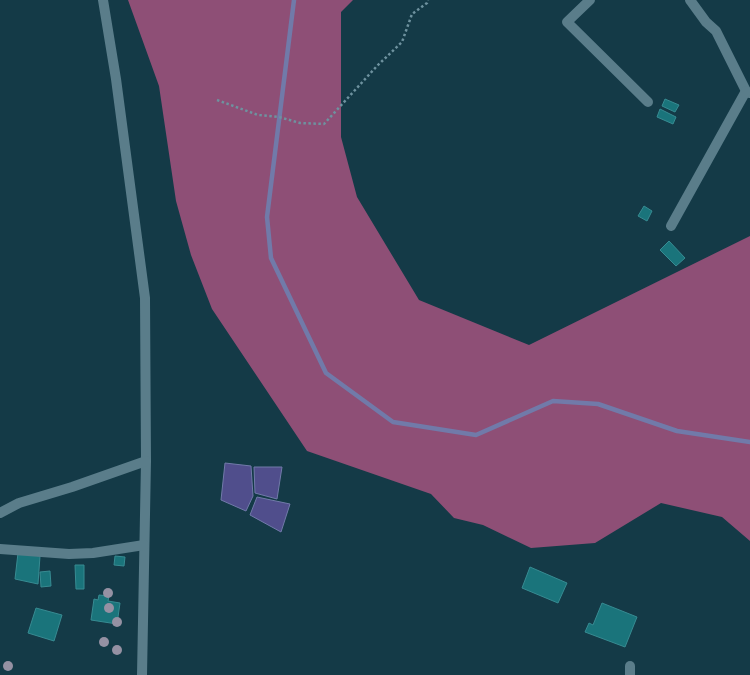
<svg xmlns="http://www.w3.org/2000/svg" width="750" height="675" font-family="Arial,sans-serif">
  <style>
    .forest { fill: #8e4f76 }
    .water { fill: #504e8c; stroke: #717aa9 }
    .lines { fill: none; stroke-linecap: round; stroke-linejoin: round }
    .stream { stroke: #717aa9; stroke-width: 4.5 }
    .building { fill: #1a747b; stroke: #378b92 }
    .path { stroke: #6e929f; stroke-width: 2.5; stroke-dasharray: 2.5 2.5; stroke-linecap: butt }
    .minor { stroke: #5a7d8a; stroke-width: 10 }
    .tree { fill: #9591a3 }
  </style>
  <rect width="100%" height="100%" fill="#143a47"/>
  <polygon class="forest" points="128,0 353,0 341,12 341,137 357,197 419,300 529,345 750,236 750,541 722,517 661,503 595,543 531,548 483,525 454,518 431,494 307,451 212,309 191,255 176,201 159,86"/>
  <g class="water">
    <polygon points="225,463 251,466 253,496 246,511 221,500"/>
    <polygon points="254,467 282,467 277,499 255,493"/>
    <polygon points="257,497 290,504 281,532 250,515"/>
  </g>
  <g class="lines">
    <polyline class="stream" points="294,0 267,217 271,258 326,373 393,422 476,435 553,401 598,404 677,431 750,442"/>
  </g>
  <g class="building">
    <polygon points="665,99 679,105 675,112 662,106"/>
    <polygon points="660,109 676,117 673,124 657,117"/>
    <polygon points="644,206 652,211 647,221 638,216"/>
    <polygon points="669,241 685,258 676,266 660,250"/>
    <polygon points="18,553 40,556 38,584 15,579"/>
    <polygon points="115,556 125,557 124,566 114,565"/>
    <polygon points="75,565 84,565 84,589 76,589"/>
    <polygon points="530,567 567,583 558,603 522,588"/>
    <polygon points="50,571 51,586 41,587 40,572"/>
    <polygon points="99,595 109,596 108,601 120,603 117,624 91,620 94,599 98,600"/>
    <polygon points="602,603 637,617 625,647 585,632 589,623 593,625"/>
    <polygon points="36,608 62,615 54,641 28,633"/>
  </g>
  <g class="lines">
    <polyline class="path" points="217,100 258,115 279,117 300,123 324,124 377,66 402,42 412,14 427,3 428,0"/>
    <g class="minor">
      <polyline points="103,0 116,79 145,298 146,461 142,675"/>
      <polyline points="590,0 567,22 648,102"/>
      <polyline points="690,0 706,22 716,31 746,91 750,93"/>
      <polyline points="671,226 746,91"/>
      <polyline points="0,513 19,503 72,487 146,461"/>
      <polyline points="0,549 69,554 93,553 144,545"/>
      <polyline points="630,666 630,675"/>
    </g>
  </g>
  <g class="tree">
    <circle cx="108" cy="593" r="5"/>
    <circle cx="109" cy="608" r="5"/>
    <circle cx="117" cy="622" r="5"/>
    <circle cx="104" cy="642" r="5"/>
    <circle cx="117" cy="650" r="5"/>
    <circle cx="8" cy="666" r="5"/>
  </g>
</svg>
